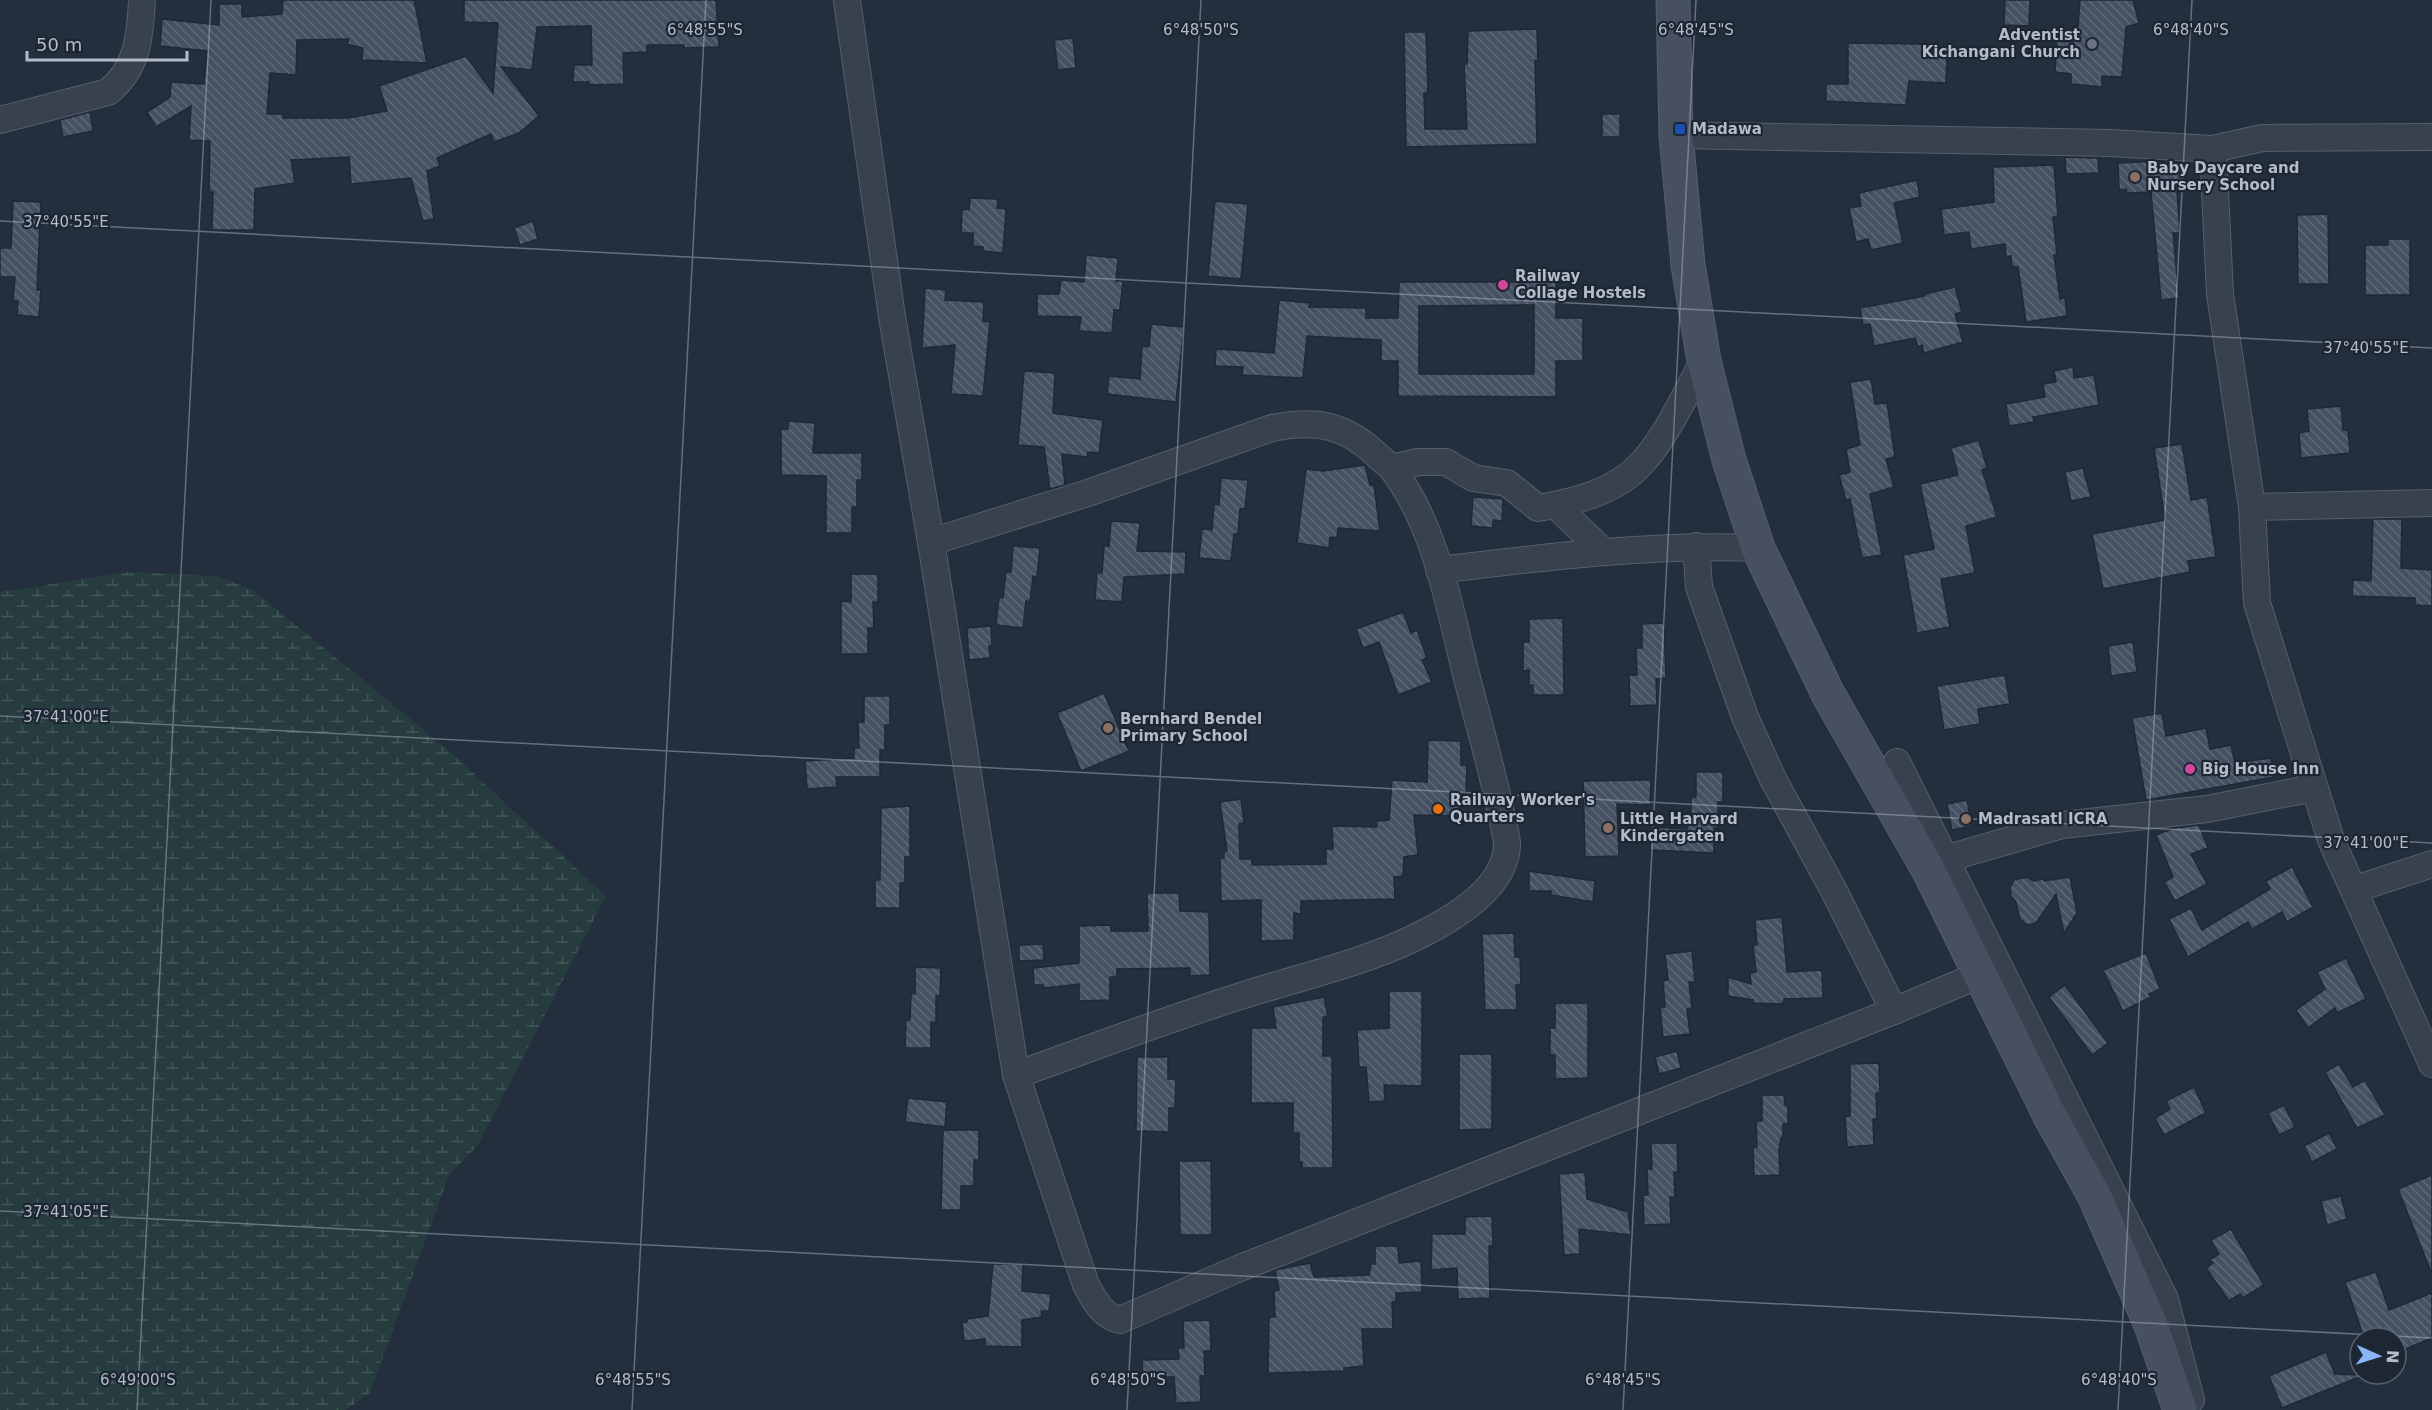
<svg xmlns="http://www.w3.org/2000/svg" width="2432" height="1410" font-family="'DejaVu Sans',sans-serif">
  <style>
    .wetland { fill: url(#wetland-marsh) }
    .building { fill: url(#building-back-hatch); stroke: #1f2835; stroke-width: 1.5; fill-rule: evenodd }
    .lines { fill: none; stroke-linecap: round; stroke-linejoin: round }
    .street-casing { stroke: #565f6c; stroke-width: 28 }
    .secondary-casing { stroke: #565f6c; stroke-width: 35 }
    .street { stroke: #38414e; stroke-width: 26 }
    .secondary { stroke: #465061; stroke-width: 33 }
    .ticks { fill: none; stroke: #b4bcc9; stroke-width: 1.5; stroke-opacity: 0.45 }
    .worship-dot { fill: #6b7280; stroke: #1d2633; stroke-width: 2 }
    .transit-dot { fill: #1a4fb4; stroke: #1d2633; stroke-width: 2 }
    .education-dot { fill: #8d6e63; stroke: #1d2633; stroke-width: 2 }
    .hotel-dot { fill: #d1479c; stroke: #1d2633; stroke-width: 2 }
    .food-dot { fill: #e8710a; stroke: #1d2633; stroke-width: 2 }
    .labels { text-anchor: middle; stroke-width: 4.5; stroke-linejoin: round; paint-order: stroke }
    .poi-label { font-size: 15px; font-weight: bold; fill: #b4bcc9; stroke: #1d2633; text-anchor: start }
    .ticks-label { font-size: 15px; text-anchor: middle; fill: #b4bcc9; stroke: #1d2633; stroke-width: 4.5; stroke-linejoin: round; paint-order: stroke }
  </style>
  <defs>
    <pattern id="wetland-marsh" width="20" height="14" patternUnits="userSpaceOnUse" patternTransform="scale(1.5)"><rect width="20" height="14" fill="#263c3f"/><path d="M1 5h8M5 5V1M11 12h8M15 12V8" fill="none" stroke="#435659"/></pattern>
    <pattern id="building-back-hatch" width="6" height="6" patternUnits="userSpaceOnUse" patternTransform="scale(1.5)"><rect width="6" height="6" fill="#455162"/><path d="M-1 5l2 2M0 0l6 6M5-1l2 2" fill="none" stroke="#5d6877"/></pattern>
  </defs>
  <rect width="100%" height="100%" fill="#242f3e"/>
  <polygon class="wetland" points="129,572 216,576 252,589 447,749 606,896 478,1145 449,1175 370,1393 346,1410 0,1410 0,592"/>
  <g class="building">
    <polygon points="283,0 414,0 427,63 362,60 363,48 347,44 349,39 297,40 296,75 270,73 267,114 283,114 283,118 348,118 387,111 379,86 466,56 493,93 498,23 464,22 464,0 716,0 719,47 684,48 684,45 647,45 647,52 623,53 624,84 589,85 589,82 573,82 574,65 592,65 591,26 537,27 532,70 501,67 539,116 519,133 494,142 491,134 437,158 440,166 427,171 434,219 423,221 411,178 351,184 349,157 291,160 295,183 255,189 254,230 212,230 213,192 210,192 209,186 210,141 189,140 191,106 156,127 147,112 170,97 171,82 204,84 207,51 160,46 162,19 219,25 219,4 242,4 242,17 282,14"/>
    <polygon points="2005,0 2030,0 2029,26 2004,25"/>
    <polygon points="2080,0 2133,0 2139,23 2126,27 2122,77 2102,76 2102,87 2071,84 2071,74 2055,72 2057,41 2073,42 2074,26 2078,26"/>
    <polygon points="1537,29 1538,61 1535,60 1537,144 1406,147 1404,32 1426,32 1428,93 1424,93 1425,129 1467,129 1464,64 1467,64 1468,31"/>
    <polygon points="1073,38 1076,68 1058,70 1054,40"/>
    <polygon points="1848,43 1923,44 1923,56 1947,57 1946,83 1909,81 1906,105 1826,101 1826,84 1848,84"/>
    <polygon points="90,112 93,131 63,137 60,120"/>
    <rect x="1602" y="114" width="18" height="23"/>
    <polygon points="2065,157 2098,158 2099,173 2066,174"/>
    <polygon points="2158,161 2173,162 2183,169 2184,191 2177,191 2180,233 2173,233 2179,298 2161,300 2151,192 2127,193 2126,189 2119,190 2118,163"/>
    <polygon points="2054,165 2058,217 2053,217 2057,255 2054,255 2060,299 2065,298 2067,316 2026,322 2018,267 2012,267 2011,256 2006,257 2005,244 1971,249 1969,232 1944,235 1941,209 1994,202 1993,167"/>
    <polygon points="1917,180 1920,197 1894,203 1903,243 1871,250 1868,239 1856,242 1849,208 1861,206 1859,193"/>
    <polygon points="970,198 998,199 997,208 1006,209 1003,253 983,251 983,247 973,246 973,233 961,233 962,209 969,210"/>
    <polygon points="13,201 41,202 37,290 41,290 39,317 17,315 18,301 13,301 15,277 0,277 0,248 11,248"/>
    <polygon points="1215,201 1248,204 1241,279 1208,276"/>
    <polygon points="2328,214 2329,284 2298,284 2297,215"/>
    <polygon points="533,221 538,239 520,245 514,228"/>
    <polygon points="2388,239 2410,239 2410,295 2365,295 2365,245 2388,245"/>
    <polygon points="1086,255 1118,258 1116,281 1123,281 1120,310 1114,310 1112,333 1079,331 1081,317 1037,316 1037,294 1059,294 1061,280 1084,282"/>
    <path d="M1399,282H1556V318H1583V361H1556V397L1398,396V361H1381V340L1307,336L1303,378L1242,375L1243,367L1215,366L1216,349L1274,353L1279,300L1310,303L1309,307L1366,308V318H1398ZM1534,305V374H1419V306Z"/>
    <polygon points="1955,287 1962,312 1955,314 1963,342 1924,353 1922,345 1918,347 1915,338 1874,346 1870,324 1863,325 1860,308 1925,296 1925,294"/>
    <polygon points="925,288 946,290 945,300 984,302 983,321 990,322 983,396 951,394 955,345 922,348"/>
    <polygon points="1151,324 1184,327 1176,402 1107,394 1109,376 1140,379 1142,346 1149,347"/>
    <polygon points="2073,367 2074,378 2094,375 2099,405 2033,417 2034,422 2009,426 2006,404 2045,397 2043,384 2056,382 2054,371"/>
    <polygon points="1024,371 1055,373 1053,413 1103,420 1099,453 1088,452 1087,457 1062,454 1065,485 1050,489 1044,447 1018,445"/>
    <polygon points="1871,379 1875,404 1887,403 1895,457 1886,459 1894,487 1870,494 1882,555 1862,558 1850,499 1846,500 1839,475 1850,472 1846,449 1860,445 1850,382"/>
    <polygon points="2341,406 2343,430 2348,430 2350,453 2301,458 2299,433 2309,431 2307,409"/>
    <polygon points="788,421 815,423 813,453 862,453 862,480 857,480 857,507 852,507 852,533 826,533 826,476 781,475 781,429 788,429"/>
    <polygon points="1979,440 1987,468 1982,470 1997,517 1966,526 1975,573 1941,579 1950,627 1917,633 1903,555 1934,549 1920,484 1958,475 1951,448"/>
    <polygon points="2182,444 2191,500 2207,497 2216,557 2188,561 2190,572 2103,589 2092,534 2165,520 2154,448"/>
    <polygon points="1365,465 1370,485 1374,485 1380,531 1338,528 1337,538 1330,537 1329,548 1297,543 1306,469 1323,471"/>
    <polygon points="2083,468 2091,497 2071,501 2065,472"/>
    <polygon points="1221,478 1248,480 1245,509 1240,509 1238,534 1234,534 1231,561 1199,558 1202,529 1212,530 1214,504 1219,505"/>
    <polygon points="1473,497 1503,499 1502,521 1493,520 1493,528 1471,526"/>
    <polygon points="2373,519 2402,519 2401,568 2432,570 2432,606 2415,605 2415,598 2352,596 2353,580 2371,581"/>
    <polygon points="1111,521 1140,523 1137,551 1186,552 1185,574 1124,577 1122,602 1095,600 1097,572 1102,573 1104,546 1109,546"/>
    <polygon points="1013,546 1040,548 1037,577 1033,576 1030,602 1026,601 1023,628 996,625 999,597 1003,598 1006,572 1011,572"/>
    <polygon points="851,574 878,574 878,602 873,602 874,628 868,628 868,654 841,654 841,601 851,602"/>
    <polygon points="1403,612 1411,633 1417,630 1427,658 1422,660 1432,682 1398,695 1379,642 1363,648 1356,629"/>
    <polygon points="1563,618 1564,695 1533,695 1533,685 1529,685 1529,670 1523,671 1523,642 1529,642 1529,619"/>
    <polygon points="1664,623 1666,678 1656,679 1657,705 1630,706 1629,675 1637,675 1636,648 1642,648 1642,624"/>
    <polygon points="991,626 992,646 989,646 990,658 969,660 967,628"/>
    <polygon points="2133,642 2137,672 2111,676 2108,646"/>
    <polygon points="2005,675 2010,704 1978,709 1980,724 1944,730 1937,686"/>
    <polygon points="1104,693 1129,751 1081,771 1057,713"/>
    <polygon points="864,696 890,696 890,725 885,725 885,750 880,750 880,777 836,777 837,787 807,789 805,761 854,758 854,748 859,748 858,722 864,722"/>
    <polygon points="2162,713 2166,736 2206,728 2210,749 2231,745 2235,763 2271,758 2274,777 2146,800 2132,718"/>
    <polygon points="1428,740 1461,741 1461,765 1467,765 1466,793 1460,793 1460,816 1414,815 1418,855 1404,857 1403,876 1394,877 1395,899 1301,901 1301,914 1294,913 1294,940 1261,941 1261,900 1221,901 1220,858 1224,858 1224,851 1227,851 1220,802 1241,799 1244,823 1239,824 1240,859 1252,859 1252,865 1326,864 1326,849 1333,849 1332,826 1377,827 1376,821 1389,820 1392,780 1427,782"/>
    <polygon points="1696,772 1723,772 1723,802 1718,802 1718,828 1714,828 1714,853 1650,850 1652,827 1687,829 1687,824 1691,824 1691,797 1696,797"/>
    <polygon points="1642,780 1651,780 1650,805 1617,804 1619,856 1585,857 1583,781"/>
    <polygon points="1967,800 1972,826 1952,830 1947,804"/>
    <polygon points="910,806 910,857 905,857 905,883 900,883 900,908 875,908 875,880 880,880 881,808"/>
    <polygon points="2199,825 2208,848 2191,854 2207,884 2175,901 2164,882 2173,877 2156,835 2174,828"/>
    <polygon points="2292,867 2313,907 2287,922 2282,912 2252,929 2248,922 2188,957 2169,919 2191,908 2202,930 2270,889 2266,881"/>
    <polygon points="1529,871 1595,881 1593,902 1551,895 1551,891 1529,891"/>
    <polygon points="2027,877 2033,881 2044,879 2044,881 2070,877 2077,913 2064,933 2056,894 2036,923 2027,925 2020,919 2016,902 2011,896 2010,888 2014,880"/>
    <polygon points="1147,893 1179,893 1180,911 1209,912 1210,975 1190,976 1190,968 1117,969 1117,977 1110,977 1110,1000 1079,1001 1079,984 1044,988 1043,985 1034,985 1033,968 1079,963 1079,926 1111,925 1111,931 1148,931"/>
    <polygon points="1782,917 1787,972 1822,970 1823,998 1784,999 1783,1004 1753,1003 1753,1000 1728,996 1728,977 1751,984 1750,973 1756,972 1753,945 1757,945 1755,920"/>
    <polygon points="1514,933 1515,957 1520,957 1521,985 1516,985 1517,1010 1485,1010 1482,934"/>
    <polygon points="1043,944 1044,960 1019,961 1019,945"/>
    <polygon points="1692,951 1695,982 1689,982 1692,1008 1687,1009 1690,1034 1663,1037 1660,1007 1665,1007 1663,981 1668,980 1665,954"/>
    <polygon points="2146,953 2160,989 2149,994 2151,997 2123,1011 2103,970"/>
    <polygon points="2346,958 2366,999 2337,1013 2335,1008 2308,1028 2296,1010 2325,989 2317,972"/>
    <polygon points="915,967 941,968 940,996 936,996 936,1023 931,1022 931,1048 905,1048 906,1020 910,1020 911,993 915,994"/>
    <polygon points="2065,985 2108,1043 2092,1055 2049,997"/>
    <polygon points="1389,991 1422,991 1422,1086 1384,1085 1385,1101 1369,1102 1366,1067 1359,1067 1357,1030 1389,1028"/>
    <polygon points="1324,997 1328,1016 1323,1017 1323,1056 1332,1056 1333,1168 1302,1168 1302,1162 1299,1162 1299,1133 1293,1133 1293,1103 1251,1103 1251,1028 1276,1028 1273,1007"/>
    <polygon points="1555,1003 1588,1003 1588,1078 1555,1079 1555,1055 1550,1055 1550,1028 1555,1028"/>
    <polygon points="1677,1051 1681,1068 1659,1074 1655,1057"/>
    <polygon points="1459,1054 1492,1054 1492,1129 1459,1130"/>
    <polygon points="1137,1057 1168,1057 1168,1079 1176,1079 1175,1108 1169,1108 1169,1132 1136,1131"/>
    <polygon points="1879,1063 1880,1093 1876,1093 1877,1119 1873,1119 1874,1145 1847,1147 1845,1117 1850,1116 1850,1064"/>
    <polygon points="2339,1064 2353,1087 2365,1080 2385,1115 2357,1128 2325,1072"/>
    <polygon points="2194,1087 2206,1113 2164,1135 2155,1118 2170,1109 2166,1101"/>
    <polygon points="1762,1095 1784,1095 1785,1105 1788,1106 1788,1124 1783,1124 1783,1137 1781,1138 1779,1150 1780,1175 1754,1176 1753,1147 1757,1147 1756,1121 1762,1121"/>
    <polygon points="908,1098 947,1102 945,1127 905,1122"/>
    <polygon points="2284,1105 2295,1127 2279,1135 2268,1113"/>
    <polygon points="943,1130 979,1130 979,1160 974,1160 974,1186 961,1186 961,1210 941,1210"/>
    <polygon points="2329,1133 2337,1149 2312,1162 2304,1146"/>
    <polygon points="1651,1143 1677,1143 1678,1172 1674,1172 1675,1197 1670,1197 1671,1224 1644,1225 1643,1195 1648,1195 1647,1169 1652,1169"/>
    <polygon points="1179,1161 1211,1161 1212,1235 1180,1235"/>
    <polygon points="1585,1172 1587,1199 1628,1212 1631,1235 1579,1229 1580,1254 1564,1255 1559,1174"/>
    <polygon points="2432,1175 2432,1272 2431,1272 2398,1189"/>
    <polygon points="2341,1196 2347,1219 2327,1225 2321,1201"/>
    <polygon points="1492,1216 1493,1246 1489,1246 1490,1298 1458,1299 1457,1268 1431,1270 1432,1234 1465,1234 1465,1217"/>
    <polygon points="2231,1229 2264,1285 2243,1298 2240,1294 2229,1301 2206,1268 2213,1263 2210,1260 2219,1254 2211,1240"/>
    <polygon points="1375,1246 1398,1246 1399,1263 1421,1261 1422,1292 1396,1293 1396,1302 1392,1302 1393,1329 1362,1329 1364,1366 1344,1368 1344,1371 1268,1373 1269,1317 1275,1317 1274,1291 1279,1290 1275,1270 1310,1263 1314,1277 1369,1275 1371,1264 1375,1264"/>
    <polygon points="993,1264 1023,1264 1022,1291 1051,1294 1049,1311 1041,1311 1042,1317 1022,1320 1022,1347 985,1346 985,1339 964,1341 962,1323 967,1322 967,1319 988,1316"/>
    <polygon points="2376,1272 2389,1310 2432,1293 2432,1338 2396,1353 2396,1338 2364,1338 2345,1282"/>
    <polygon points="1210,1320 1211,1351 1204,1351 1205,1376 1200,1376 1201,1402 1176,1403 1174,1377 1143,1377 1142,1360 1179,1359 1178,1348 1184,1348 1183,1321"/>
    <polygon points="2326,1352 2335,1374 2364,1375 2282,1408 2269,1376"/>
  </g>
  <g class="lines">
    <g class="street-casing">
      <g id="street">
        <path d="M847,0L892,317L931,542L1016,1075L1086,1285C1095,1301 1101,1315 1120,1320L1240,1268L1894,1011L1979,975"/>
        <path d="M0,120L108,92C138,68 140,36 142,0"/>
        <polyline points="1676,135 2110,143 2213,149 2262,138 2432,137"/>
        <polyline points="2213,149 2220,294 2252,507 2257,603 2331,840 2432,1064"/>
        <path d="M1392,468L1418,462H1446L1473,478L1507,483L1538,508C1574,502 1616,492 1642,463C1668,434 1685,394 1704,361"/>
        <polyline points="1555,505 1604,552"/>
        <polyline points="2252,507 2432,503"/>
        <path d="M931,542L1088,493L1272,428C1317,419 1347,425 1380,458C1384,462 1390,465 1393,470C1436,527 1449,606 1466,674C1480,730 1497,785 1507,842C1508,884 1459,915 1426,932C1372,961 1303,976 1244,995C1167,1019 1092,1048 1016,1075"/>
        <polyline points="1696,546 1699,587 1745,717 1773,779 1833,889 1894,1011"/>
        <path d="M1439,570C1545,557 1650,544 1758,548"/>
        <polyline points="1897,762 2165,1299 2191,1400"/>
        <polyline points="1932,867 1945,859 2062,825 2207,809 2314,788"/>
        <polyline points="2355,889 2432,864"/>
      </g>
    </g>
    <g class="secondary-casing">
      <polyline id="secondary" points="1673,0 1676,135 1688,265 1704,361 1729,460 1758,548 1828,694 1928,869 2050,1116 2094,1195 2151,1325 2180,1410"/>
    </g>
    <use href="#street" class="street"/>
    <use href="#secondary" class="secondary"/>
  </g>
  <path class="ticks" d="M0,221L2432,348M0,716L2432,843M0,1211L2432,1338M137,1410L211,0M632,1410L706,0M1127,1410L1201,0M1623,1410L1696,0M2118,1410L2192,0"/>
  <circle class="worship-dot" cx="2092" cy="44" r="6"/>
  <rect class="transit-dot" x="1674" y="123" width="12" height="12" rx="3"/>
  <g class="education-dot">
    <circle cx="2135" cy="177" r="6"/>
    <circle cx="1108" cy="728" r="6"/>
    <circle cx="1966" cy="819" r="6"/>
    <circle cx="1608" cy="828" r="6"/>
  </g>
  <g class="hotel-dot">
    <circle cx="1503" cy="285" r="6"/>
    <circle cx="2190" cy="769" r="6"/>
  </g>
  <circle class="food-dot" cx="1438" cy="809" r="6"/>
  <g class="labels">
    <g class="poi-label">
      <text x="2080" y="40" text-anchor="end">Adventist<tspan x="2080" dy="17">Kichangani Church</tspan></text>
      <text x="1692" y="134">Madawa</text>
      <text x="2147" y="173">Baby Daycare and<tspan x="2147" dy="17">Nursery School</tspan></text>
      <text x="1515" y="281">Railway<tspan x="1515" dy="17">Collage Hostels</tspan></text>
      <text x="1120" y="724">Bernhard Bendel<tspan x="1120" dy="17">Primary School</tspan></text>
      <text x="2202" y="774">Big House Inn</text>
      <text x="1450" y="805">Railway Worker's<tspan x="1450" dy="17">Quarters</tspan></text>
      <text x="1620" y="824">Little Harvard<tspan x="1620" dy="17">Kindergaten</tspan></text>
      <text x="1978" y="824">Madrasatl ICRA</text>
    </g>
  </g>
  <g class="ticks-label">
    <text x="705" y="35">6°48'55"S</text>
    <text x="1201" y="35">6°48'50"S</text>
    <text x="1696" y="35">6°48'45"S</text>
    <text x="2191" y="35">6°48'40"S</text>
    <text x="66" y="227">37°40'55"E</text>
    <text x="2366" y="353">37°40'55"E</text>
    <text x="66" y="722">37°41'00"E</text>
    <text x="2366" y="848">37°41'00"E</text>
    <text x="66" y="1217">37°41'05"E</text>
    <text x="138" y="1385">6°49'00"S</text>
    <text x="633" y="1385">6°48'55"S</text>
    <text x="1128" y="1385">6°48'50"S</text>
    <text x="1623" y="1385">6°48'45"S</text>
    <text x="2119" y="1385">6°48'40"S</text>
  </g>
  <g transform="translate(2378 1356) rotate(93)"><circle r="28" fill="#1d2633" stroke="#59626f" stroke-width="1.5"/>
  <path d="M0-4.5L10 22L0 15L-10 22Z" fill="#8ab4f8"/>
  <text y="-9" font-size="16" font-weight="bold" text-anchor="middle" fill="#b4bcc9">N</text>
  </g>
  <path d="M27 51v9h160v-9" fill="none" stroke="#b4bcc9" stroke-width="3"/>
  <text x="36" y="51" font-size="18" fill="#b4bcc9" stroke="#1d2633" stroke-width="4.5" paint-order="stroke">50 m</text>
</svg>
